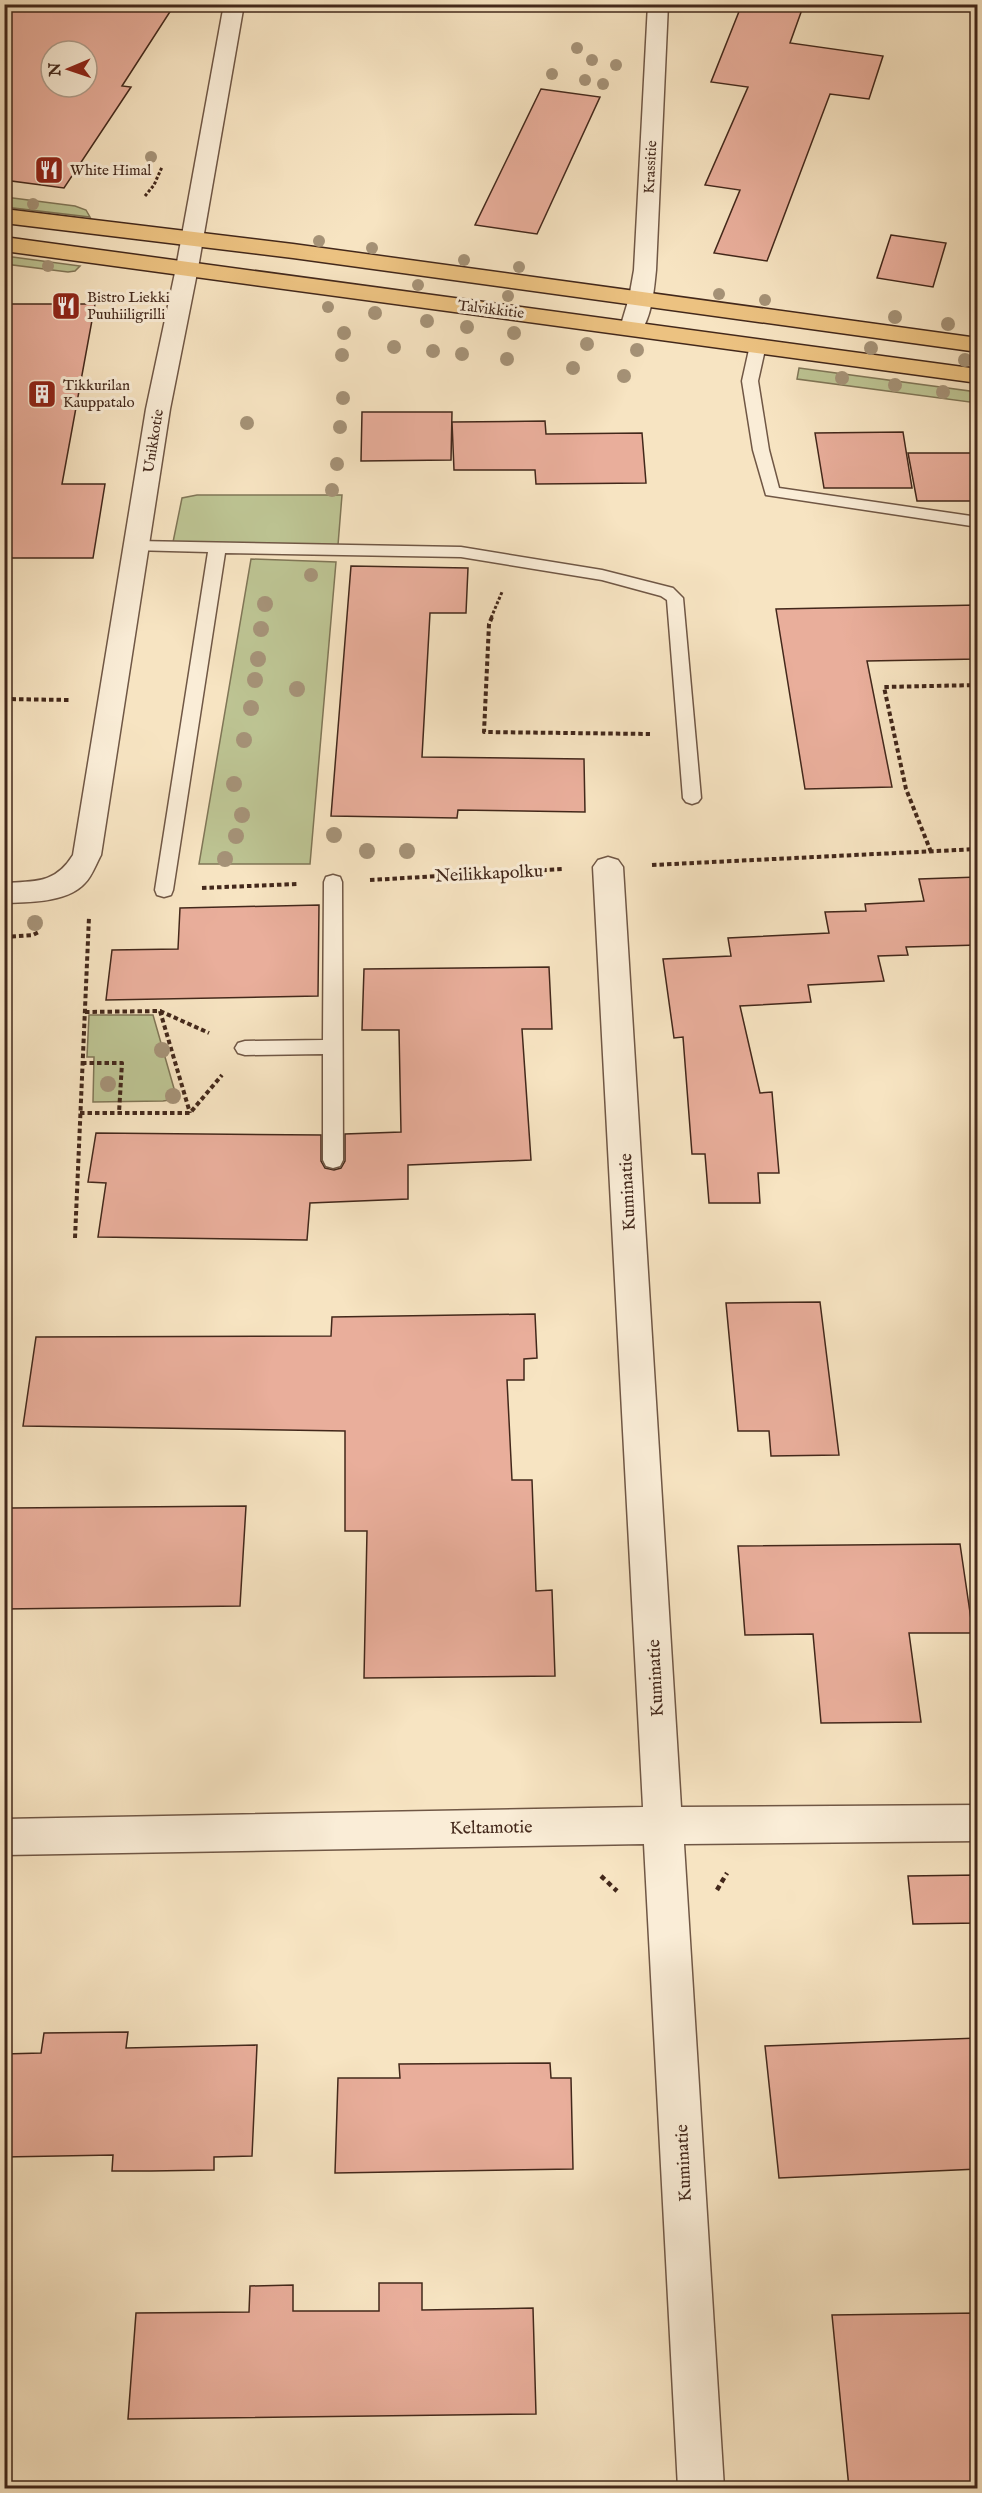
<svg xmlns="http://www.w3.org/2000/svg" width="982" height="2493" font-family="'IM FELL English',serif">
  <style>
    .green { fill: #bdc493; stroke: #807657; stroke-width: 1.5 }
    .building { fill: #e9ae9b; stroke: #43281b; stroke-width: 1.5; fill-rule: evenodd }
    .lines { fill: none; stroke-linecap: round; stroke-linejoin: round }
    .service-casing { stroke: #705745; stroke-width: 3 }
    .minor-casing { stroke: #705745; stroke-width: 3 }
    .tertiary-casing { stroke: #705745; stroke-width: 3 }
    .primary-casing { stroke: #43281b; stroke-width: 3 }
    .path-far2 { stroke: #43281b; stroke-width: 3; stroke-dasharray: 3 2; stroke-linecap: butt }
    .path-far1 { stroke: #43281b; stroke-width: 4; stroke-dasharray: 4.5 3; stroke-linecap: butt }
    .path { stroke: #43281b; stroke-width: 4.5; stroke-dasharray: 5 4; stroke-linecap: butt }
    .service { fill: #faedd7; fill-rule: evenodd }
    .minor { fill: #faedd7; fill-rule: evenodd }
    .tertiary { fill: #faedd7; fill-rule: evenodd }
    .primary { fill: #ecc281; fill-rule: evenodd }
    .tree { fill: #a59277 }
    .labels { text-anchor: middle; stroke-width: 6; stroke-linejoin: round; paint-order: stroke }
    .far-street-label { font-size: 15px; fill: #43281b; stroke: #faedd7 }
    .far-poi-label { font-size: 15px; fill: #43281b; stroke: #faedd7; text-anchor: start }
    .street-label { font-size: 18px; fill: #43281b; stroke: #faedd7 }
  </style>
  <rect width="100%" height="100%" fill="#f7e4c2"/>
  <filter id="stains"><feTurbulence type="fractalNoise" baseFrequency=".00333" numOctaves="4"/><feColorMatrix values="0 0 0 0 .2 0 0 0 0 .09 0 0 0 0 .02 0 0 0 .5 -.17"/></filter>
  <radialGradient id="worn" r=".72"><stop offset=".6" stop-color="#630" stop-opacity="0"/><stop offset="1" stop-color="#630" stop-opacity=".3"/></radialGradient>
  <g class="green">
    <polygon points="5,197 75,206 86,210 90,217 5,207"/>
    <polygon points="5,256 80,266 75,271 68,272 5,264"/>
    <polygon points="799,368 977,392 977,403 797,379"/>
    <polygon points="197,495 342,495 338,545 173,542 182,498"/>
    <polygon points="251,559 336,562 310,864 199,864"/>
    <polygon points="89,1015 153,1015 177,1099 163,1101 93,1102 94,1057 87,1057"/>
  </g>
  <g class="building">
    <path d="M4,4H175L122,86L131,87L64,188L4,180ZM51,51H87V87H51Z"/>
    <polygon points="742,4 804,4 790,43 883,56 869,99 830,94 767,261 714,253 740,190 705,185 748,87 711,82"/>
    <polygon points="541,89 600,97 537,234 475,225"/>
    <polygon points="891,235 946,243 933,287 877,278"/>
    <polygon points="4,304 95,304 62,484 105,484 93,558 4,558"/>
    <polygon points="362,412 452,412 451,460 361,461"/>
    <polygon points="545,421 546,434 642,433 646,483 536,484 535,470 454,470 452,422"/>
    <polygon points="903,432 912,488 824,488 815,433"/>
    <polygon points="908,453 978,453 978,501 917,501"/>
    <polygon points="351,566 468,568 466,613 430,613 422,757 584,759 585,812 458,810 457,818 331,816"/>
    <polygon points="978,605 978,659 867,661 892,787 805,789 776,609"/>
    <polygon points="978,877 978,945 906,947 908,955 878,956 884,981 808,985 811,1002 740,1006 760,1093 772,1092 779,1173 758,1173 760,1203 709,1203 705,1154 692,1154 683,1037 674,1038 663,959 731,956 728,938 829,933 825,912 866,911 865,904 924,901 919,879"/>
    <polygon points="319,905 318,996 106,1000 112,950 178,949 180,908"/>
    <polygon points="549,967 552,1029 522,1029 531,1160 408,1165 408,1199 310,1203 307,1240 98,1237 106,1183 88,1182 96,1133 321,1135 321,1161 325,1168 334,1170 341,1168 345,1161 345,1134 401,1132 399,1030 362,1030 364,969"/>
    <polygon points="820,1302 839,1455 771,1456 769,1431 738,1431 726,1303"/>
    <polygon points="535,1314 537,1358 524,1359 524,1380 507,1380 512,1480 532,1480 536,1591 552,1590 555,1676 364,1678 367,1531 345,1531 345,1431 23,1426 36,1337 331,1336 332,1317"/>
    <polygon points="246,1506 240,1606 4,1609 4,1561 11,1508"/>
    <polygon points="960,1544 973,1633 909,1633 921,1722 821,1723 813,1634 745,1635 738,1546"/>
    <polygon points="978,1875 978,1923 913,1924 908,1876"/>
    <polygon points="128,2032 126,2048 257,2045 252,2156 214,2157 214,2170 151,2171 112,2171 113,2155 4,2157 4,2054 41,2053 44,2033"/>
    <polygon points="978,2038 978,2169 779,2178 765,2046"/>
    <polygon points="550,2063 551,2078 571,2078 573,2169 335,2173 338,2078 400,2078 399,2064"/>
    <polygon points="379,2283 422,2283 422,2310 533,2308 536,2414 128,2419 136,2313 249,2312 250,2286 293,2285 293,2311 379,2311"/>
    <polygon points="978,2313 978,2488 849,2488 832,2315"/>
  </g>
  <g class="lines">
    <g class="service-casing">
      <g id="service">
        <polygon points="758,340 766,345 758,381 769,450 779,488 978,517 978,527 766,495 753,450 742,381 750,345"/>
        <polygon points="137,541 461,547 602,570 673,588 683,598 701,798 698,802 692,804 686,802 683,798 667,600 661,596 602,580 461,557 225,553 173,890 171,895 164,897 157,895 155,890 208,552 131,550 129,546 131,542"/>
        <polygon points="333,875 340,877 342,882 343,1160 340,1166 333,1168 326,1166 323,1160 323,1054 245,1055 238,1053 235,1048 238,1043 245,1041 323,1040 324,882 326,877"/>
      </g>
    </g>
    <g class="minor-casing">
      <g id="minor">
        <path d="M648,4H668L656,270C654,290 652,316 640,333L632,335L624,333L620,328L629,298L634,270Z"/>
        <path d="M187,261L195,263L198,268L170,409L101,855C96,864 92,876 85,883C67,903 29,902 4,903V883C35,881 55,884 73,855L146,409L176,268L179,263Z"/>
        <polygon points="608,857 618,860 623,867 681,1807 978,1805 978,1841 684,1844 724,2488 678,2488 644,1844 4,1855 4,1819 643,1807 593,867 598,860"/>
      </g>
    </g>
    <g class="tertiary-casing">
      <polygon id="tertiary" points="224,4 244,4 198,268 195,273 187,275 179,273 176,268"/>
    </g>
    <g class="primary-casing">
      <g id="primary">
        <polygon points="4,209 293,244 978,338 978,352 293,258 4,223"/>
        <polygon points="4,237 978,369 978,383 4,251"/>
      </g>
    </g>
    <g class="path-far2">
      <polyline points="145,196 154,185 162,167"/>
      <polyline points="491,618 502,592"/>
    </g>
    <g class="path-far1">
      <polyline points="492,617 489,624 484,732 650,734"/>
      <polyline points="4,699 70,700"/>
      <polyline points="931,852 906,789 884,687 978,685"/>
      <polyline points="652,865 978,849"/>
      <polyline points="370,880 563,869"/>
      <polyline points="202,888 297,884"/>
      <polyline points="4,937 33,935 39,932"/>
      <polyline points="160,1011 209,1033"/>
      <polyline points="85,1012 160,1011 190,1113"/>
      <polyline points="82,1063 122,1063 119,1113"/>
      <polyline points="80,1113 190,1113 222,1075"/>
      <polyline points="75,1238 89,917"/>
    </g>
    <g class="path">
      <polyline points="601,1876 617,1891"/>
      <polyline points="717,1890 727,1873"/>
    </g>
    <use href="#service" class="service"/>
    <use href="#minor" class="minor"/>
    <use href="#tertiary" class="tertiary"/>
    <use href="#primary" class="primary"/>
  </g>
  <g class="tree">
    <circle cx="577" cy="48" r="6"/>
    <circle cx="592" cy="60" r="6"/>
    <circle cx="616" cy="65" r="6"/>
    <circle cx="552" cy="74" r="6"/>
    <circle cx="585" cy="80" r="6"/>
    <circle cx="603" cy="84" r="6"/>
    <circle cx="151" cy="157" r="6"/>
    <circle cx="33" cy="204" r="6"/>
    <circle cx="319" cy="241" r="6"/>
    <circle cx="372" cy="248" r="6"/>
    <circle cx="464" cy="260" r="6"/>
    <circle cx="48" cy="266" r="6"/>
    <circle cx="519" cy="267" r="6"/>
    <circle cx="418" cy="285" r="6"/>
    <circle cx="719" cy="294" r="6"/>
    <circle cx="508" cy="296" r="6"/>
    <circle cx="765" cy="300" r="6"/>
    <circle cx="328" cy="307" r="6"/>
    <circle cx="375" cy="313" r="7"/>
    <circle cx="895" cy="317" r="7"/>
    <circle cx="427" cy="321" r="7"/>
    <circle cx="948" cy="324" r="7"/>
    <circle cx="467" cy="327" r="7"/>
    <circle cx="344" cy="333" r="7"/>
    <circle cx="514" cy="333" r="7"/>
    <circle cx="587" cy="344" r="7"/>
    <circle cx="394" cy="347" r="7"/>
    <circle cx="871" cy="348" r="7"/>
    <circle cx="637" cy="350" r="7"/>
    <circle cx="433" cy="351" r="7"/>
    <circle cx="462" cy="354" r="7"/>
    <circle cx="342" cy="355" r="7"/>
    <circle cx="507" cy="359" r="7"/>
    <circle cx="965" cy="360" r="7"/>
    <circle cx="573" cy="368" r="7"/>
    <circle cx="624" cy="376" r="7"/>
    <circle cx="842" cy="378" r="7"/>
    <circle cx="895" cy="385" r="7"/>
    <circle cx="943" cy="392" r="7"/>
    <circle cx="343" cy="398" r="7"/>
    <circle cx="247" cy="423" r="7"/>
    <circle cx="340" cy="427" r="7"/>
    <circle cx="337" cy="464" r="7"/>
    <circle cx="332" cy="490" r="7"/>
    <circle cx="311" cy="575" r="7"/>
    <circle cx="265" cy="604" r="8"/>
    <circle cx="261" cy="629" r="8"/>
    <circle cx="258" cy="659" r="8"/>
    <circle cx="255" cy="680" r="8"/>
    <circle cx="297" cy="689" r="8"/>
    <circle cx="251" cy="708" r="8"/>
    <circle cx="244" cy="740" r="8"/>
    <circle cx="234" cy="784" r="8"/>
    <circle cx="242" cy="815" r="8"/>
    <circle cx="334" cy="835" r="8"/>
    <circle cx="236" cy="836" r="8"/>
    <circle cx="367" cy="851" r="8"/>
    <circle cx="407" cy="851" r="8"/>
    <circle cx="225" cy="859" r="8"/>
    <circle cx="35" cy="923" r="8"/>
    <circle cx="162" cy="1050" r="8"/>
    <circle cx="108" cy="1084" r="8"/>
    <circle cx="173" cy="1096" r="8"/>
  </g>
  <defs>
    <g id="restaurant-square" transform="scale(1.5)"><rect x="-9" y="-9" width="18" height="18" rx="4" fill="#8f2418" stroke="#faedd7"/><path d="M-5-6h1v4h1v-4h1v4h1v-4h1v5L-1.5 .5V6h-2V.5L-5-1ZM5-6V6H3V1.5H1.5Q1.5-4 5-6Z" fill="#fff"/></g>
    <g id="building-square" transform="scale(1.5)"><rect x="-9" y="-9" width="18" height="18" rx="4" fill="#8f2418" stroke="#faedd7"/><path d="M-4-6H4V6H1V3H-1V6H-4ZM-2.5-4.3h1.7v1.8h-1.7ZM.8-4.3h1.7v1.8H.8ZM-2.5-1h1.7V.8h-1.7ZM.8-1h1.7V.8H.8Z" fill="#fff"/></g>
  </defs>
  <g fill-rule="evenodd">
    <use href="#restaurant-square" x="49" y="170"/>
    <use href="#restaurant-square" x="66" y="306"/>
    <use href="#building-square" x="42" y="394"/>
  </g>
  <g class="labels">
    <g class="far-street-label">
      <text transform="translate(650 167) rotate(-87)" y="5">Krassitie</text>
      <text transform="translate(491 309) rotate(7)" y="5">Talvikkitie</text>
      <text transform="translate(153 441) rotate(-81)" y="5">Unikkotie</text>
    </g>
    <g class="far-poi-label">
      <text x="70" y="175">White Himal</text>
      <text x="87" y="302">Bistro Liekki<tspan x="87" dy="17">Puuhiiligrilli</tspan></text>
      <text x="63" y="390">Tikkurilan<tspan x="63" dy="17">Kauppatalo</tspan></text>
    </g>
    <g class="street-label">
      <text transform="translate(489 873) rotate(-3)" y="6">Neilikkapolku</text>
      <text transform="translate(627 1192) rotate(-93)" y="6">Kuminatie</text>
      <text transform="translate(655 1678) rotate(-93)" y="6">Kuminatie</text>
      <text transform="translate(491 1827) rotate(-1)" y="6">Keltamotie</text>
      <text transform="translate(683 2163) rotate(-93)" y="6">Kuminatie</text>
    </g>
  </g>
  <rect width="982" height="2493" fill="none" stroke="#f7e4c2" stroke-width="24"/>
  <rect x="6" y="6" width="970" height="2481" fill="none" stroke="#43281b" stroke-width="3"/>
  <rect x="12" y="12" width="958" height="2469" fill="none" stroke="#43281b" stroke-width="1.5"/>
  <g transform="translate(69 69) rotate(268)"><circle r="28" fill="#faedd7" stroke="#b19e8c" stroke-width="1.5"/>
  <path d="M0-4.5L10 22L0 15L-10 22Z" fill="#8f2418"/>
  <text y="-9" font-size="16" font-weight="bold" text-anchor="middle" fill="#43281b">N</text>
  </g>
  <rect width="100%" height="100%" filter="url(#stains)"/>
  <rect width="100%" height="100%" fill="url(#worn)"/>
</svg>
